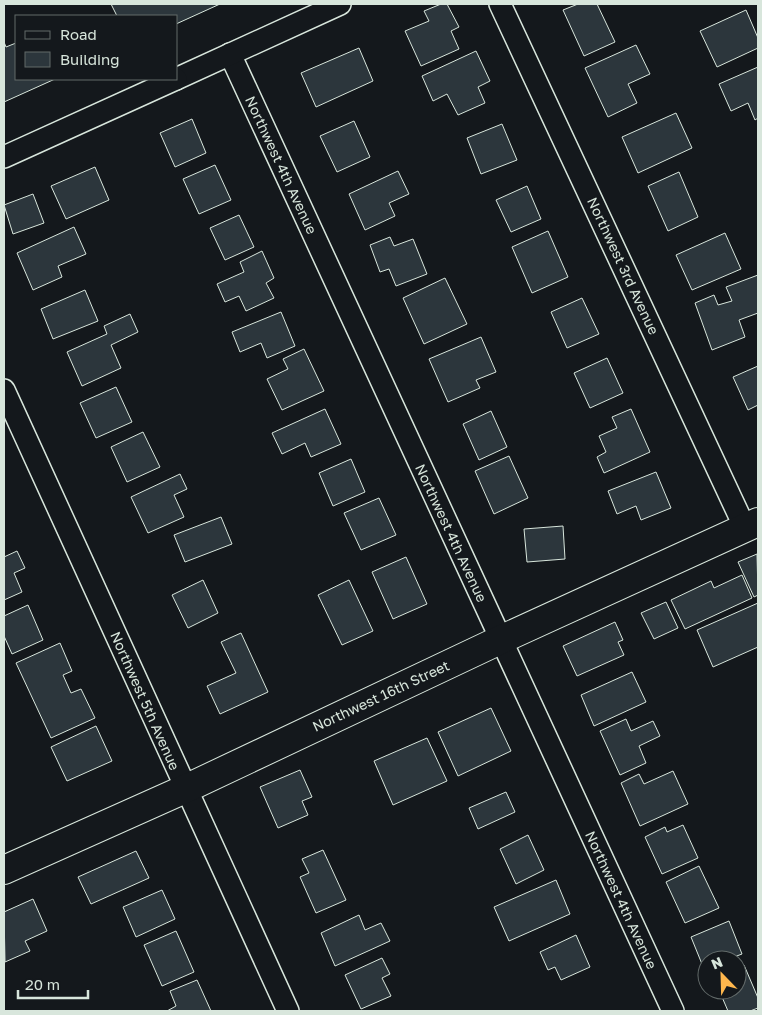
<svg xmlns="http://www.w3.org/2000/svg" width="762" height="1015" font-family="'Golos Text',sans-serif">
  <style>
    .building { fill: #2c363c; stroke: #d8e6dc }
    .lines { fill: none; stroke-linecap: round; stroke-linejoin: round }
    .street-casing { stroke: #d8e6dc; stroke-width: 24 }
    .secondary-casing { stroke: #d8e6dc; stroke-width: 30 }
    .street { stroke: #14181c; stroke-width: 21 }
    .secondary { stroke: #14181c; stroke-width: 28 }
    .labels { text-anchor: middle; stroke-width: 4; stroke-linejoin: round; paint-order: stroke }
    .street-label { font-size: 14px; fill: #d8e6dc; stroke: #14181c }
  </style>
  <rect width="100%" height="100%" fill="#14181c"/>
  <g class="building">
    <polygon points="111,4 220,4 176,24 176,16 117,16"/>
    <polygon points="441,4 447,4 459,27 451,31 459,49 421,66 405,31 429,21 424,11"/>
    <polygon points="578,4 597,4 615,42 584,56 563,10"/>
    <polygon points="746,10 758,38 758,48 717,67 700,31"/>
    <polygon points="4,42 6,47 16,43 16,79 55,79 4,102"/>
    <polygon points="636,45 650,74 628,84 637,103 608,117 585,68"/>
    <polygon points="359,48 373,81 316,107 301,73"/>
    <polygon points="476,51 490,81 478,87 485,103 458,115 447,94 433,101 422,76"/>
    <polygon points="758,67 758,118 755,120 748,103 731,111 719,84"/>
    <polygon points="676,113 692,148 638,173 622,137"/>
    <polygon points="192,119 206,153 175,167 160,133"/>
    <polygon points="354,121 370,157 337,172 320,136"/>
    <polygon points="502,124 517,160 481,174 467,138"/>
    <polygon points="215,165 231,200 199,214 183,179"/>
    <polygon points="95,167 109,200 66,219 51,186"/>
    <polygon points="398,171 409,194 389,203 395,216 365,230 349,194"/>
    <polygon points="679,172 698,217 668,231 648,186"/>
    <polygon points="527,186 541,219 511,232 496,200"/>
    <polygon points="33,194 44,223 13,234 4,205"/>
    <polygon points="239,215 254,247 225,260 210,228"/>
    <polygon points="74,227 86,254 58,266 62,277 33,290 17,253"/>
    <polygon points="548,231 568,277 532,293 512,247"/>
    <polygon points="725,233 741,269 692,290 676,255"/>
    <polygon points="390,237 394,246 413,239 427,274 396,286 389,269 380,272 370,245"/>
    <polygon points="262,251 274,278 266,283 274,298 246,311 239,296 225,302 217,284 244,272 240,262"/>
    <polygon points="758,275 758,313 739,320 745,337 712,350 695,303 714,295 718,305 732,301 726,287"/>
    <polygon points="445,278 467,324 424,344 403,298"/>
    <polygon points="85,290 98,321 53,339 41,309"/>
    <polygon points="582,298 599,334 567,348 551,312"/>
    <polygon points="281,312 295,346 267,358 261,343 240,352 232,332"/>
    <polygon points="130,314 138,332 111,345 121,368 82,386 67,352 107,334 104,326"/>
    <polygon points="481,337 496,372 476,380 480,388 448,402 429,359"/>
    <polygon points="304,349 324,391 282,410 267,379 288,369 283,359"/>
    <polygon points="607,358 623,393 590,408 574,373"/>
    <polygon points="758,366 758,405 748,410 733,377"/>
    <polygon points="116,387 132,422 96,438 80,403"/>
    <polygon points="325,409 341,444 311,457 305,443 282,454 272,433"/>
    <polygon points="631,409 650,452 604,473 597,457 606,452 599,436 617,428 612,417"/>
    <polygon points="491,411 507,447 479,460 463,424"/>
    <polygon points="143,432 160,467 127,482 111,447"/>
    <polygon points="509,456 528,498 494,514 475,471"/>
    <polygon points="351,459 365,492 333,506 319,473"/>
    <polygon points="656,472 671,508 641,520 636,506 617,514 608,491"/>
    <polygon points="180,474 187,489 174,495 184,517 148,533 131,497"/>
    <polygon points="379,498 396,535 361,550 344,513"/>
    <polygon points="221,517 232,544 185,562 174,535"/>
    <polygon points="563,526 565,559 527,562 524,529"/>
    <polygon points="17,551 25,568 14,573 22,592 4,600 4,557"/>
    <polygon points="757,554 758,595 754,597 738,562"/>
    <polygon points="406,557 427,604 393,619 372,572"/>
    <polygon points="742,575 752,598 685,629 671,600 711,581 714,588"/>
    <polygon points="203,580 218,613 188,628 172,595"/>
    <polygon points="349,580 373,631 342,645 318,595"/>
    <polygon points="666,602 678,628 654,639 641,613"/>
    <polygon points="758,603 758,647 713,667 697,630"/>
    <polygon points="28,605 43,640 12,654 4,636 4,616"/>
    <polygon points="615,622 623,640 618,642 624,655 577,676 563,646"/>
    <polygon points="241,633 268,692 220,714 207,686 236,673 221,642"/>
    <polygon points="60,643 72,671 63,675 71,693 81,689 95,718 51,738 16,663"/>
    <polygon points="632,672 646,702 594,726 581,695"/>
    <polygon points="491,708 511,751 458,776 438,732"/>
    <polygon points="626,719 631,731 653,721 660,736 639,746 646,763 620,775 600,731"/>
    <polygon points="96,726 112,761 67,781 51,747"/>
    <polygon points="427,738 447,781 393,805 374,761"/>
    <polygon points="300,770 312,797 302,801 308,815 278,828 260,787"/>
    <polygon points="673,771 688,804 640,826 621,783 639,774 644,784"/>
    <polygon points="506,792 515,812 478,829 469,808"/>
    <polygon points="683,825 698,858 662,874 645,837 665,827 667,832"/>
    <polygon points="528,835 544,870 516,884 500,849"/>
    <polygon points="323,850 346,900 316,913 300,877 309,873 302,859"/>
    <polygon points="136,851 149,878 91,904 78,877"/>
    <polygon points="699,866 719,908 685,923 666,882"/>
    <polygon points="556,880 570,914 509,941 494,907"/>
    <polygon points="162,890 175,919 136,937 123,907"/>
    <polygon points="33,899 47,931 25,941 30,951 5,962 4,912"/>
    <polygon points="359,915 365,930 381,923 390,941 335,966 321,933"/>
    <polygon points="729,921 742,954 726,960 707,960 707,968 704,969 691,937"/>
    <polygon points="176,931 194,972 162,986 144,945"/>
    <polygon points="576,935 590,967 561,980 555,967 548,970 540,952"/>
    <polygon points="382,958 390,974 382,978 391,996 361,1009 345,975"/>
    <polygon points="744,965 758,998 758,1008 750,1011 728,1011 719,990 737,990 737,968"/>
    <polygon points="197,980 211,1011 167,1011 176,1006 170,991"/>
  </g>
  <g class="lines">
    <g class="street-casing">
      <g id="street">
        <polyline points="500,4 745,528"/>
        <polyline points="230,54 673,1011"/>
        <polyline points="176,79 340,4"/>
        <polyline points="4,157 176,79"/>
        <polyline points="4,390 288,1011"/>
      </g>
    </g>
    <g class="secondary-casing">
      <polyline id="secondary" points="4,870 185,789 500,640 758,522"/>
    </g>
    <use href="#street" class="street"/>
    <use href="#secondary" class="secondary"/>
  </g>
  <g class="labels">
    <g class="street-label">
      <text transform="translate(281 165) rotate(65)" y="5">Northwest 4th Avenue</text>
      <text transform="translate(623 266) rotate(65)" y="5">Northwest 3rd Avenue</text>
      <text transform="translate(451 533) rotate(65)" y="5">Northwest 4th Avenue</text>
      <text transform="translate(381 696) rotate(-25)" y="5">Northwest 16th Street</text>
      <text transform="translate(145 701) rotate(66)" y="5">Northwest 5th Avenue</text>
      <text transform="translate(621 900) rotate(65)" y="5">Northwest 4th Avenue</text>
    </g>
  </g>
  <rect width="762" height="1015" fill="none" stroke="#d8e6dc" stroke-width="10"/>
  <rect x="15" y="15" width="162" height="65" fill="#14181c" stroke="#626a69"/>
  <rect x="25" y="31" width="25" height="8" fill="#14181c" stroke="#626a69"/>
  <text x="60" y="40" font-size="15" fill="#d8e6dc">Road</text>
  <rect x="25" y="52" width="25" height="15" fill="#2c363c" stroke="#626a69"/>
  <text x="60" y="65" font-size="15" fill="#d8e6dc">Building</text>
  <g transform="translate(722 975) rotate(337)"><circle r="24" fill="#14181c" stroke="#626a69"/>
  <path d="M0-4L9 19L0 12L-9 19Z" fill="#ffb74d"/>
  <text y="-8" font-size="14" font-weight="bold" text-anchor="middle" fill="#d8e6dc">N</text>
  </g>
  <path d="M18 990v8h70v-8" fill="none" stroke="#d8e6dc" stroke-width="2.5"/>
  <text x="25" y="990" font-size="15" fill="#d8e6dc" stroke="#14181c" stroke-width="4" paint-order="stroke">20 m</text>
</svg>
